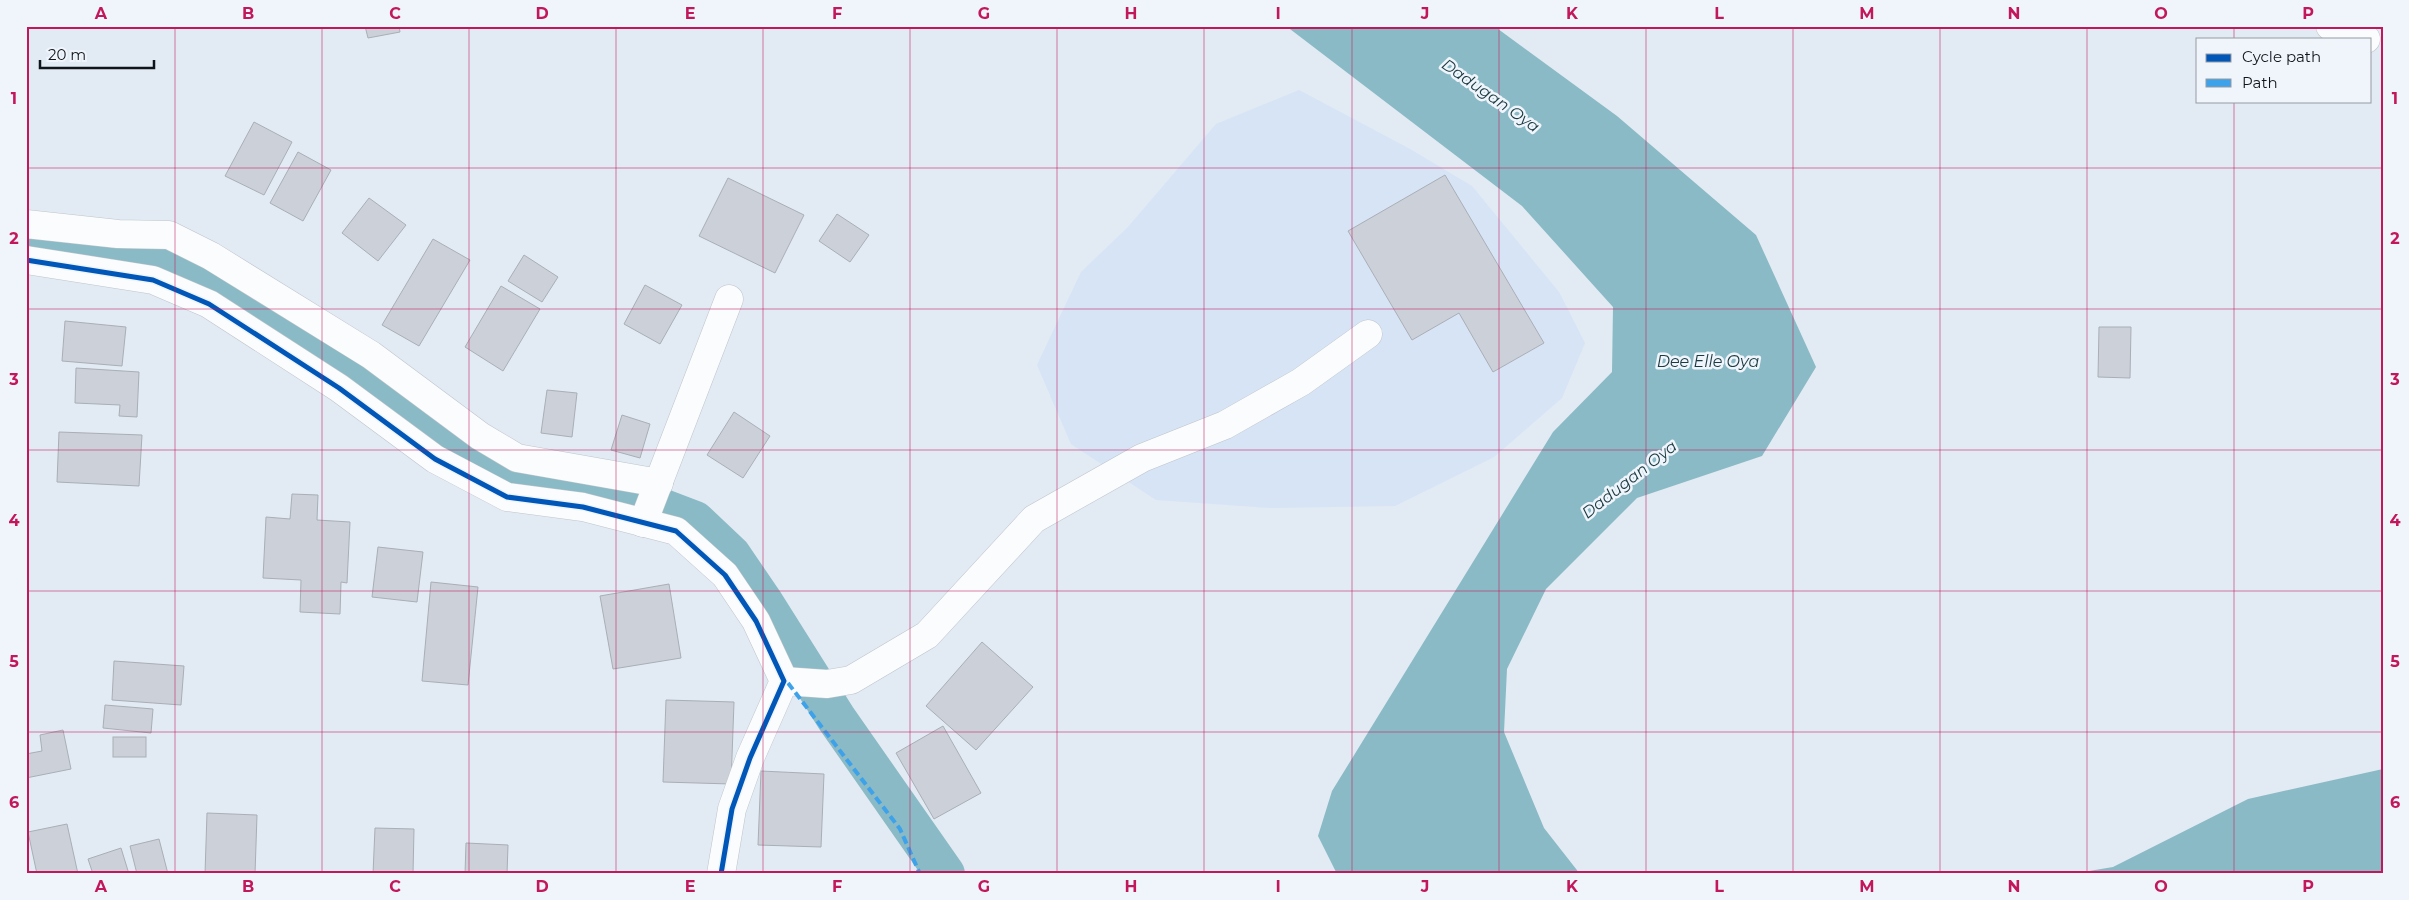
<svg xmlns="http://www.w3.org/2000/svg" width="2409" height="900" font-family="Montserrat,sans-serif">
  <style>
    .built { fill: #d6e4f5 }
    .water { fill: #8abac5 }
    .lines { fill: none; stroke-linecap: round; stroke-linejoin: round }
    .canal { stroke: #8abac5; stroke-width: 40 }
    .building { fill: #ccd0d8; stroke: #aaafb6 }
    .minor-casing { stroke: #bfc5cc; stroke-width: 29 }
    .minor { stroke: #fbfcfd; stroke-width: 28 }
    .quiet { stroke: #3da2ea; stroke-width: 4; stroke-dasharray: 8 4; stroke-linecap: butt }
    .cycleway-casing { stroke: #f0f5fc; stroke-width: 8 }
    .cycleway { stroke: #0057b8; stroke-width: 5 }
    .grid { fill: none; stroke: #c2185b; stroke-width: 1; stroke-opacity: 0.55 }
    .labels { text-anchor: middle; stroke-width: 5; stroke-linejoin: round; paint-order: stroke }
    .water-label { font-size: 16px; font-style: italic; fill: #193a3f; stroke: #f0f5fc }
    .neatline { fill: none; stroke: #c2185b; stroke-width: 2 }
    .grid-label { font-size: 16px; text-anchor: middle; font-weight: bold; fill: #c2185b }
  </style>
  <rect width="100%" height="100%" fill="#e2eaf3"/>
  <polygon class="built" points="1299,90 1410,149 1472,186 1559,292 1585,343 1562,398 1494,457 1395,506 1270,508 1156,500 1071,444 1037,365 1081,272 1128,227 1216,124"/>
  <g class="water">
    <polygon points="1286,26 1494,26 1617,116 1756,235 1816,367 1762,456 1637,498 1546,589 1507,669 1504,732 1544,828 1580,874 1337,874 1318,836 1332,791 1553,432 1612,372 1613,307 1522,206"/>
    <polygon points="2383,769 2383,874 2071,874 2113,867 2248,799"/>
  </g>
  <g class="lines">
    <polyline class="canal" points="26,241 130,257 184,269 328,349 500,464 533,481 645,502 695,521 731,555 763,602 836,718 945,874"/>
  </g>
  <g class="building">
    <polygon points="365,26 399,26 400,32 368,38"/>
    <polygon points="254,122 292,142 264,195 225,176"/>
    <polygon points="298,152 331,170 303,221 270,203"/>
    <polygon points="1445,175 1544,343 1493,372 1459,313 1412,340 1348,231"/>
    <polygon points="728,178 804,215 775,273 699,236"/>
    <polygon points="369,198 406,225 378,261 342,233"/>
    <polygon points="837,214 869,235 850,262 819,241"/>
    <polygon points="433,239 470,260 419,346 382,325"/>
    <polygon points="524,255 558,277 542,302 508,281"/>
    <polygon points="645,285 682,305 660,344 624,324"/>
    <polygon points="501,286 540,309 503,371 465,347"/>
    <polygon points="65,321 126,327 122,366 62,361"/>
    <polygon points="2099,327 2131,327 2130,378 2098,377"/>
    <polygon points="76,368 139,372 137,417 119,416 120,405 75,403"/>
    <polygon points="547,390 577,393 572,437 541,433"/>
    <polygon points="734,412 770,436 743,478 707,455"/>
    <polygon points="622,415 650,424 640,458 611,450"/>
    <polygon points="59,432 142,435 139,486 57,482"/>
    <polygon points="292,494 318,495 317,520 350,522 347,583 341,582 340,614 300,612 301,580 263,578 266,517 290,519"/>
    <polygon points="378,547 423,552 417,602 372,597"/>
    <polygon points="431,582 478,587 468,685 422,681"/>
    <polygon points="669,584 681,658 613,669 600,596"/>
    <polygon points="982,642 1033,687 976,750 926,706"/>
    <polygon points="114,661 184,666 181,705 112,700"/>
    <polygon points="666,700 734,702 731,784 663,782"/>
    <polygon points="105,705 153,709 151,733 103,728"/>
    <polygon points="943,726 981,793 934,819 896,753"/>
    <polygon points="63,730 71,769 26,778 26,754 42,751 40,735"/>
    <rect x="113" y="737" width="33" height="20"/>
    <polygon points="761,771 824,774 821,847 758,845"/>
    <polygon points="207,813 257,815 255,874 205,874"/>
    <polygon points="67,824 78,874 37,874 28,832"/>
    <polygon points="375,828 414,829 413,874 373,874"/>
    <polygon points="159,839 168,874 137,874 130,846"/>
    <polygon points="466,843 508,845 507,874 465,874"/>
    <polygon points="121,848 129,874 93,874 88,859"/>
  </g>
  <g class="lines">
    <g class="minor-casing">
      <g id="minor">
        <polyline points="2330,26 2366,39"/>
        <polyline points="26,224 118,234 169,235 211,256 371,355 480,436 517,458 659,483"/>
        <polyline points="26,260 153,280 209,304 339,388 435,459 507,497 583,507 676,531 725,575 756,621 784,681 750,758 732,809 721,874"/>
        <polyline points="643,523 729,299"/>
        <polyline points="784,681 827,684 851,680 927,635 1034,519 1142,458 1225,425 1301,382 1368,334"/>
      </g>
    </g>
    <use href="#minor" class="minor"/>
    <polyline class="quiet" points="788,683 900,829 920,874"/>
    <g class="cycleway-casing">
      <polyline id="cycleway" points="26,260 153,280 209,304 339,388 435,459 507,497 583,507 676,531 725,575 756,621 784,681 750,758 732,809 721,874"/>
    </g>
    <use href="#cycleway" class="cycleway"/>
  </g>
  <path class="grid" d="M175,26V874M322,26V874M469,26V874M616,26V874M763,26V874M910,26V874M1057,26V874M1204,26V874M1352,26V874M1499,26V874M1646,26V874M1793,26V874M1940,26V874M2087,26V874M2234,26V39M2234,101V874M26,168H2383M26,309H2383M26,450H2383M26,591H2383M26,732H2383"/>
  <g class="labels">
    <g class="water-label">
      <text transform="translate(1491 95) rotate(35)" y="6">Dadugan Oya</text>
      <text x="1708" y="367">Dee Elle Oya</text>
      <text transform="translate(1629 479) rotate(-38)" y="6">Dadugan Oya</text>
    </g>
  </g>
  <rect width="2409" height="900" fill="none" stroke="#f0f5fc" stroke-width="55"/>
  <rect x="2196" y="38" width="175" height="65" fill="#f0f5fc" stroke="#969ba2"/>
  <rect x="2206" y="54" width="25" height="8" fill="#0057b8" stroke="#969ba2"/>
  <text x="2242" y="62" font-size="15" fill="#10151b">Cycle path</text>
  <rect x="2206" y="79" width="25" height="8" fill="#3da2ea" stroke="#969ba2"/>
  <text x="2242" y="88" font-size="15" fill="#10151b">Path</text>
  <path d="M40 60v8h114v-8" fill="none" stroke="#10151b" stroke-width="2.5"/>
  <text x="48" y="60" font-size="15" fill="#10151b" stroke="#f0f5fc" stroke-width="4" paint-order="stroke">20 m</text>
  <rect x="28" y="28" width="2354" height="844" class="neatline"/>
  <g class="grid-label">
    <text x="101" y="19">A</text>
    <text x="248" y="19">B</text>
    <text x="395" y="19">C</text>
    <text x="542" y="19">D</text>
    <text x="690" y="19">E</text>
    <text x="837" y="19">F</text>
    <text x="984" y="19">G</text>
    <text x="1131" y="19">H</text>
    <text x="1278" y="19">I</text>
    <text x="1425" y="19">J</text>
    <text x="1572" y="19">K</text>
    <text x="1719" y="19">L</text>
    <text x="1867" y="19">M</text>
    <text x="2014" y="19">N</text>
    <text x="2161" y="19">O</text>
    <text x="2308" y="19">P</text>
    <text x="14" y="104">1</text>
    <text x="2395" y="104">1</text>
    <text x="14" y="244">2</text>
    <text x="2395" y="244">2</text>
    <text x="14" y="385">3</text>
    <text x="2395" y="385">3</text>
    <text x="14" y="526">4</text>
    <text x="2395" y="526">4</text>
    <text x="14" y="667">5</text>
    <text x="2395" y="667">5</text>
    <text x="14" y="808">6</text>
    <text x="2395" y="808">6</text>
    <text x="101" y="892">A</text>
    <text x="248" y="892">B</text>
    <text x="395" y="892">C</text>
    <text x="542" y="892">D</text>
    <text x="690" y="892">E</text>
    <text x="837" y="892">F</text>
    <text x="984" y="892">G</text>
    <text x="1131" y="892">H</text>
    <text x="1278" y="892">I</text>
    <text x="1425" y="892">J</text>
    <text x="1572" y="892">K</text>
    <text x="1719" y="892">L</text>
    <text x="1867" y="892">M</text>
    <text x="2014" y="892">N</text>
    <text x="2161" y="892">O</text>
    <text x="2308" y="892">P</text>
  </g>
</svg>
